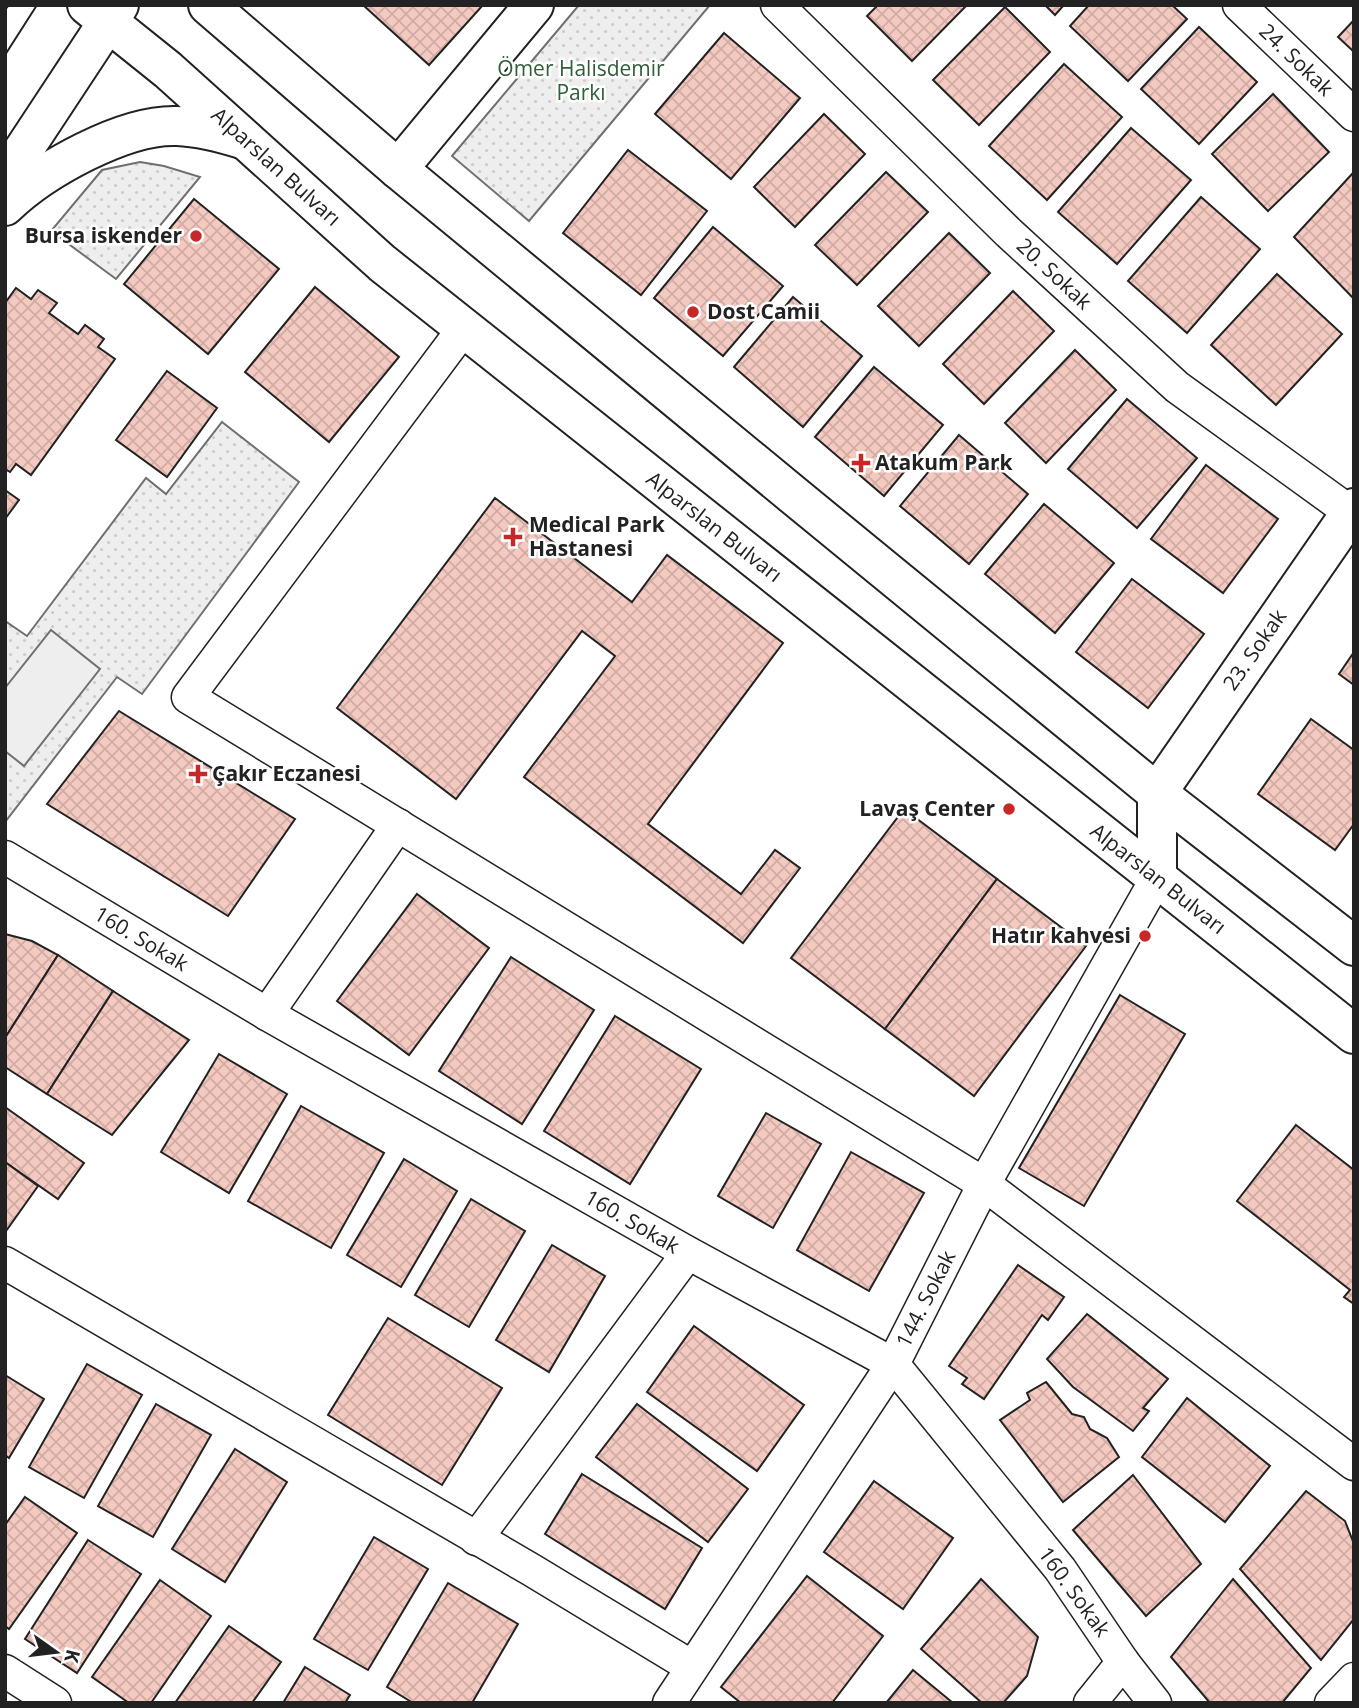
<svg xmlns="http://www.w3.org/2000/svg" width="1359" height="1708" font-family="'Open Sans',sans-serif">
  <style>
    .park { fill: url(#park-dots); stroke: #6f6f6f; stroke-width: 2 }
    .pitch { fill: #eee; stroke: #6f6f6f; stroke-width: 2 }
    .building { fill: url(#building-cross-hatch); stroke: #222; stroke-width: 2 }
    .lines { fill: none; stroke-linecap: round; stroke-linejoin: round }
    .minor-casing { stroke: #222; stroke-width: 35 }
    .tertiary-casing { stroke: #222; stroke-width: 42 }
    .secondary-casing { stroke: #222; stroke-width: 42 }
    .primary-casing { stroke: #222; stroke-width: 42 }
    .minor { stroke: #fff; stroke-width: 32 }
    .tertiary { stroke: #fff; stroke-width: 38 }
    .secondary { stroke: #fff; stroke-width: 38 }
    .primary { stroke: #fff; stroke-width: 38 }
    .tram { stroke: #222; stroke-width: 2 }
    .poi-dot { fill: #c62828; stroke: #fff; stroke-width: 2.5 }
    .labels { text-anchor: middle; stroke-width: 5; stroke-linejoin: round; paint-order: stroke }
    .street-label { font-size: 21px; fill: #222; stroke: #fff }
    .park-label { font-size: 21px; fill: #2f5e38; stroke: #fff }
    .poi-label { font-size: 21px; font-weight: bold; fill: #222; stroke: #fff; text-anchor: start }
  </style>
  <defs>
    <pattern id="park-dots" width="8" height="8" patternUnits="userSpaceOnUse" patternTransform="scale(1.75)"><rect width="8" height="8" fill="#eee"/><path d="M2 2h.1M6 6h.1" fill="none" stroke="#ccc" stroke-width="1.8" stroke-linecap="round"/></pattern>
    <pattern id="building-cross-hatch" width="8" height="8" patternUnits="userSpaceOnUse" patternTransform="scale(1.75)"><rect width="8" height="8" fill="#f3c9c0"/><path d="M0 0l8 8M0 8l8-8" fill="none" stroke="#d0aca5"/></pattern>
  </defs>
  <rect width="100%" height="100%" fill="#fff"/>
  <g class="park">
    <polygon points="579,5 710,5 529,221 452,156"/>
    <polygon points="140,162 164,166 200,177 116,279 51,231 102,170"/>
    <polygon points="222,422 299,482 142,694 117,677 5,822 5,621 27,636 146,478 166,494"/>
  </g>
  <polygon class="pitch" points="51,630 100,669 24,766 5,751 5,688"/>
  <g class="building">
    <polygon points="363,5 483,5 429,65"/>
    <polygon points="878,5 967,5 912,61 867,16"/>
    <polygon points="1045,5 1064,5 1055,15"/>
    <polygon points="1089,5 1172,5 1187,19 1128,81 1070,26"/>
    <polygon points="1005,7 1050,52 979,125 933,80"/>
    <polygon points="1354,20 1354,52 1338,37"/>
    <polygon points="1199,27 1257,82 1199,144 1141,89"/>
    <polygon points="724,33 800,98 731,179 655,114"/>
    <polygon points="1064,64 1122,117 1047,200 989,146"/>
    <polygon points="1273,94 1329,152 1268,211 1212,154"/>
    <polygon points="824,114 865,154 795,227 754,187"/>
    <polygon points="1131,128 1191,180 1117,264 1058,212"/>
    <polygon points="628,150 707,211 641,295 563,233"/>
    <polygon points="886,172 928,212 857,285 815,245"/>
    <polygon points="1352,174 1354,176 1354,299 1294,237"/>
    <polygon points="1201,197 1260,249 1187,333 1128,281"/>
    <polygon points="194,199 279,269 208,354 124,284"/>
    <polygon points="713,227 783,286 723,356 654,298"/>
    <polygon points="949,233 990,273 919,346 878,306"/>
    <polygon points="1277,274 1342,334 1276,405 1211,345"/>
    <polygon points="315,287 399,357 329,442 245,372"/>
    <polygon points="16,288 31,299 38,290 57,303 49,313 78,334 85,325 104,339 98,347 115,359 31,475 16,464 10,472 5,469 5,303"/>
    <polygon points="1013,291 1054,331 984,404 943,364"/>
    <polygon points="793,297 862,356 803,427 734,367"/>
    <polygon points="1075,350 1116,390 1046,463 1005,423"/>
    <polygon points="874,367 943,425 884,496 815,437"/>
    <polygon points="167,371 217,408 167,477 116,440"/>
    <polygon points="1127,399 1197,458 1137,528 1068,469"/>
    <polygon points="959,435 1028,494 969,564 900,506"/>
    <polygon points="1206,465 1278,519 1223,593 1151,539"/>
    <polygon points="5,490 19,500 5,519"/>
    <polygon points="495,498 632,602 667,555 783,643 648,824 741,894 775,850 800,868 743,943 524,777 615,656 582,631 456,799 337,708"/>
    <polygon points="1044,504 1114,563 1055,633 985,574"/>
    <polygon points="1132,579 1204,634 1148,708 1076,652"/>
    <polygon points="1354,652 1354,685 1339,674"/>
    <polygon points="119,711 295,819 228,916 47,804"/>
    <polygon points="1311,719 1354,750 1354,824 1335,850 1258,794"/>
    <polygon points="904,809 997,879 885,1029 791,958"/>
    <polygon points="997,879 1086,946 974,1096 885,1029"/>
    <polygon points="417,894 489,948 409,1055 337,1001"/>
    <polygon points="5,934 32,941 58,955 5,1038"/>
    <polygon points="58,955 113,991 47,1094 5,1067 5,1038"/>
    <polygon points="511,957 594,1010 522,1124 439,1071"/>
    <polygon points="113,991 189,1040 112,1135 47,1094"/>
    <polygon points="1120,995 1185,1034 1084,1206 1019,1168"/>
    <polygon points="615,1016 701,1069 630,1184 544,1131"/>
    <polygon points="219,1054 287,1094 229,1193 161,1152"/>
    <polygon points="301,1106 384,1153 331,1248 248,1201"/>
    <polygon points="5,1107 84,1163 58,1199 5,1162"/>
    <polygon points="766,1113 821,1144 773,1228 718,1196"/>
    <polygon points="1296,1125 1354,1170 1354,1304 1344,1297 1350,1290 1237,1201"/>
    <polygon points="851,1152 924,1193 869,1291 797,1250"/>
    <polygon points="404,1159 457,1191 401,1287 347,1255"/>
    <polygon points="5,1162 38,1186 6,1231 5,1231"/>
    <polygon points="471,1199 525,1231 469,1327 415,1295"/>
    <polygon points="552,1245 605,1276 549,1372 496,1340"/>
    <polygon points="1018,1265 1064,1297 1048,1320 1042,1315 984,1399 962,1384 967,1378 949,1366"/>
    <polygon points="1087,1314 1168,1379 1143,1408 1149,1411 1133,1431 1073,1387 1047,1359"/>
    <polygon points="388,1318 502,1388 442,1485 328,1415"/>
    <polygon points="694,1326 804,1405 757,1471 647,1392"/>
    <polygon points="87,1364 142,1395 84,1498 29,1467"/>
    <polygon points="5,1375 44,1399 9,1458 5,1455"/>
    <polygon points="1046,1382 1072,1414 1084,1417 1090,1429 1107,1438 1119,1457 1063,1502 1000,1420 1030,1400 1027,1393"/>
    <polygon points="1187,1398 1270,1466 1225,1522 1142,1457"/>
    <polygon points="156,1404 211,1435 153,1537 98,1506"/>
    <polygon points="637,1404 748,1489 708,1542 596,1457"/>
    <polygon points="235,1449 287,1482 225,1582 172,1549"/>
    <polygon points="582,1474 702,1548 665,1609 545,1534"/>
    <polygon points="1133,1475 1201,1564 1146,1616 1073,1530"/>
    <polygon points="874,1481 953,1538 903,1609 824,1552"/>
    <polygon points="1306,1491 1345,1521 1354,1544 1354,1619 1321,1660 1240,1569"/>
    <polygon points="25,1497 77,1533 9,1629 5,1626 5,1525"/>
    <polygon points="374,1537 428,1569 368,1670 314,1639"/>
    <polygon points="88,1540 141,1574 77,1673 25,1639"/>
    <polygon points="807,1576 883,1636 832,1703 741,1703 721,1687"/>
    <polygon points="981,1579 1038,1637 1027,1676 1003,1703 982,1703 921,1649"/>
    <polygon points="1233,1579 1311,1668 1282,1703 1210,1703 1171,1657"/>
    <polygon points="160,1580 211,1616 151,1703 129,1703 92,1677"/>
    <polygon points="448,1583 518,1624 472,1703 413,1703 387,1687"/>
    <polygon points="229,1626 281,1662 252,1703 175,1703"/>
    <polygon points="305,1667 350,1695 345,1703 283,1703"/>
    <polygon points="913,1670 953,1703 886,1703"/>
  </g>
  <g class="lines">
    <g class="minor-casing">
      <g id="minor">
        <polyline points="777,5 1009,233 1177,387 1354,515"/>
        <polyline points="1239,5 1354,115"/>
        <polyline points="464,328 188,697 984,1184 1354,1464"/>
        <polyline points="5,857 267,1014 688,1253 893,1364 1060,1569 1123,1662 1155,1703"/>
        <polyline points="267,1014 398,825"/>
        <polyline points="5,1263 530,1569 692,1667"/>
        <polyline points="476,1539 688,1253"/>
        <polyline points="5,1671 55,1703"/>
        <polyline points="669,1703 893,1364 984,1184 1157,878"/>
        <polyline points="1090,1703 1123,1662"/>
        <polyline points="1331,1703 1354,1679"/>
      </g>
    </g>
    <g class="tertiary-casing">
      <polyline id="tertiary" points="1157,793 1354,508"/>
    </g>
    <g class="secondary-casing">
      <g id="secondary">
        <polyline points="87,5 168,70 382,263 1354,1034"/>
        <polyline points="208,5 398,169 792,494 1157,793 1354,946"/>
        <polyline points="398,169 534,5"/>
        <polyline points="1157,878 1157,793"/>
      </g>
    </g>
    <g class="primary-casing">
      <g id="primary">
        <polyline points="5,178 119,5"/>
        <path d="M5,206C42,170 124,124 177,126C201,127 223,133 245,140"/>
      </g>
    </g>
    <use href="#minor" class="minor"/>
    <use href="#tertiary" class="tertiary"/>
    <use href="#secondary" class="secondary"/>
    <use href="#primary" class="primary"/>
    <g class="tram">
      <polyline points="5,10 9,5"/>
      <polyline points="5,55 37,5"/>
    </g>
  </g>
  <g class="poi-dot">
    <circle cx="196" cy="236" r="7"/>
    <circle cx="693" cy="312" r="7"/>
    <path d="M857.5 452.5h7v7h7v7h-7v7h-7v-7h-7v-7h7z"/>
    <path d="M509.5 526.5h7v7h7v7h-7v7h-7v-7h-7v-7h7z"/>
    <path d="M194.5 763.5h7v7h7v7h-7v7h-7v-7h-7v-7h7z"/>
    <circle cx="1009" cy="809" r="7"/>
    <circle cx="1145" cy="936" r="7"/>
  </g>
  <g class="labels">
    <g class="street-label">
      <text transform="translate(1296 60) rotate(44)" y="7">24. Sokak</text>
      <text transform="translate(276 167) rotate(42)" y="7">Alparslan Bulvarı</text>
      <text transform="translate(1054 274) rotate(43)" y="7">20. Sokak</text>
      <text transform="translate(714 527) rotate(38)" y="7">Alparslan Bulvarı</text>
      <text transform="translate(1255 650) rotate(-55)" y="7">23. Sokak</text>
      <text transform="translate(1158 879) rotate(38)" y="7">Alparslan Bulvarı</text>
      <text transform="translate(141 939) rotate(31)" y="7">160. Sokak</text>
      <text transform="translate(632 1222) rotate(30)" y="7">160. Sokak</text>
      <text transform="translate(926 1299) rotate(-63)" y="7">144. Sokak</text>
      <text transform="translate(1074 1592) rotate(54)" y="7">160. Sokak</text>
    </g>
    <g class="park-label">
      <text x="581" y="76">Ömer Halisdemir<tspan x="581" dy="24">Parkı</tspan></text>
    </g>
    <g class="poi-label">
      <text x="182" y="243" text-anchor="end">Bursa iskender</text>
      <text x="707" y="319">Dost Camii</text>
      <text x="875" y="470">Atakum Park</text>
      <text x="529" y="532">Medical Park<tspan x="529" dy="24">Hastanesi</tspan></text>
      <text x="212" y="781">Çakır Eczanesi</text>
      <text x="995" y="816" text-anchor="end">Lavaş Center</text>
      <text x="1131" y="943" text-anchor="end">Hatır kahvesi</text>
    </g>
  </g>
  <rect width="1359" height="1708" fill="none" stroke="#222222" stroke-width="14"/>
  <g transform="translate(56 1652) rotate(104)" stroke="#ffffff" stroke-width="5" paint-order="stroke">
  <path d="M0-5L12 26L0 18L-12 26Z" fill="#222222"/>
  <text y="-10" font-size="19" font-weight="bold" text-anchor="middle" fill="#222222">K</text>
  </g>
</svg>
